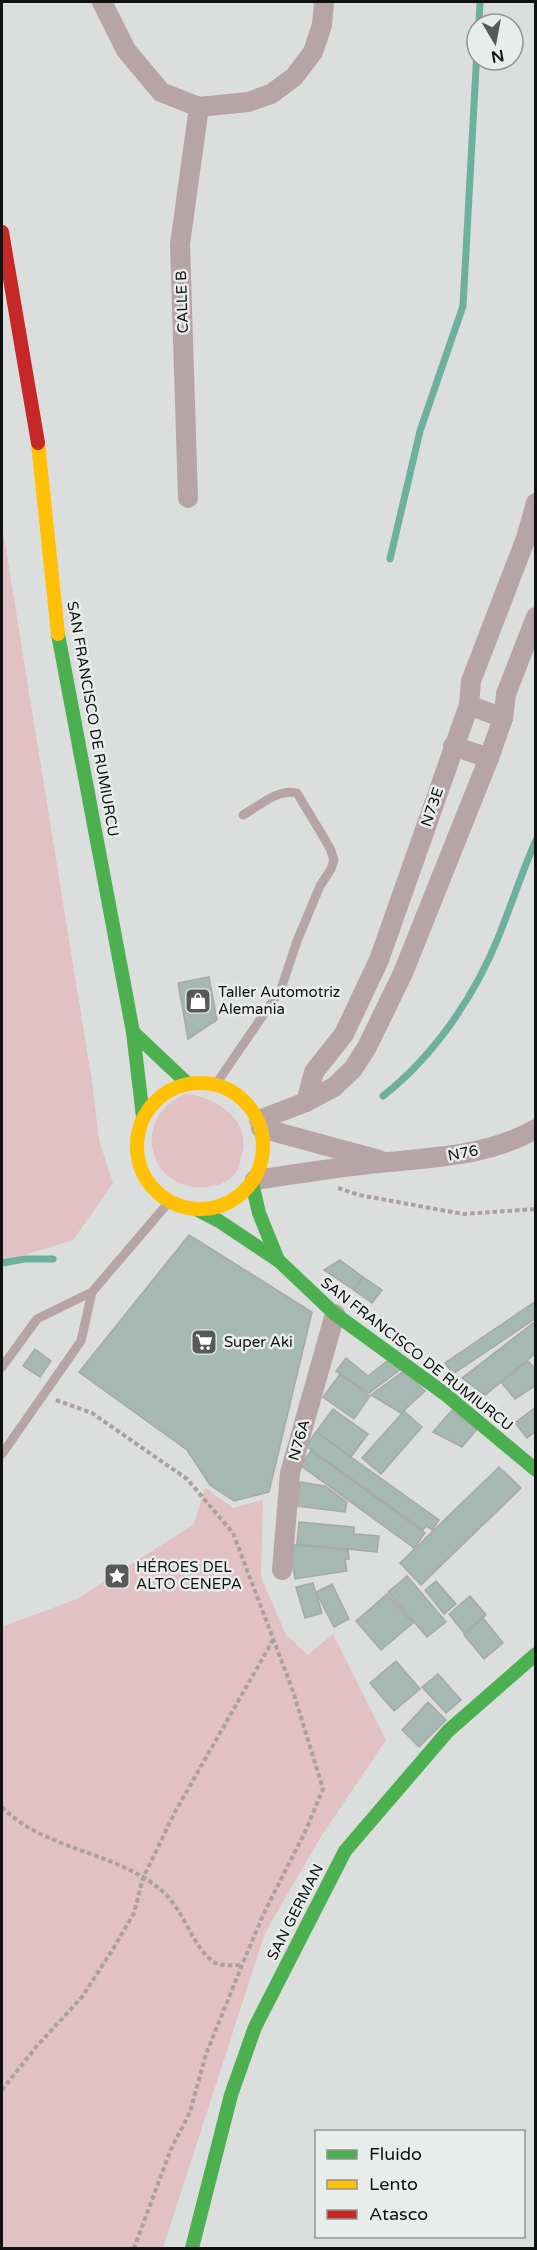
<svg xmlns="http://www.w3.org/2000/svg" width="537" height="2250" font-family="'Varela Round',sans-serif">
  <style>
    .green { fill: #e1c1c3 }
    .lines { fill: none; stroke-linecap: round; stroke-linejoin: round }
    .stream { stroke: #6cb09d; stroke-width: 7 }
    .building { fill: #a5b8b2; stroke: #a7a9a8; stroke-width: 1.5 }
    .path { stroke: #aaa0a1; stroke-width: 4; stroke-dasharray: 4.5 3; stroke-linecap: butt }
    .lane { stroke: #b6a4a6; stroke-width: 9 }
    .street { stroke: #b6a4a6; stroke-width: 20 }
    .fast { stroke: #4caf50; stroke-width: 14 }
    .slow { stroke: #ffc107; stroke-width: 14 }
    .jam { stroke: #c62828; stroke-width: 14 }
    .labels { text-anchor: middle; stroke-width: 5; stroke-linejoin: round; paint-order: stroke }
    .street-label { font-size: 15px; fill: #101111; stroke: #e8eceb }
    .poi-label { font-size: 15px; fill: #101111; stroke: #e8eceb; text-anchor: start }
  </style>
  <rect width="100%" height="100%" fill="#dcdedd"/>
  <g class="green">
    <polygon points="2,525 92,1082 99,1140 113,1183 73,1240 2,1262"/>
    <path d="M186,1094C217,1097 254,1121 241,1157C240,1162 238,1170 235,1174C227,1183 217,1186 206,1187C147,1192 130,1115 186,1094Z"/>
    <polygon points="205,1488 233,1508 263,1500 261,1577 286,1635 308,1655 333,1634 386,1740 320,1838 265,1933 163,2248 2,2248 2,1627 77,1599 194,1524"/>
  </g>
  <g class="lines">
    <g class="stream">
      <polyline points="479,24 480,2"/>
      <polyline points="390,559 420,431 463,306 477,50"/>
      <path d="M383,1096C434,1056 474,997 498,938C511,906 522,872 536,840"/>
      <polyline points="2,1263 25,1259 53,1259"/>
    </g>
  </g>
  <g class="building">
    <polygon points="209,977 217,1020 188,1039 178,983"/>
    <polygon points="189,1235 312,1312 269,1492 234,1501 210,1485 187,1450 79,1372"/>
    <polygon points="340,1260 363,1277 354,1290 324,1270"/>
    <polygon points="363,1277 382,1290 372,1303 354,1290"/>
    <polygon points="536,1301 536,1318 453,1374 445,1363"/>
    <polygon points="536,1321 536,1353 485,1395 462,1378"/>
    <polygon points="35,1349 51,1361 40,1377 23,1366"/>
    <polygon points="346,1358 368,1376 391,1358 401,1369 369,1393 336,1371"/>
    <polygon points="528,1361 536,1370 536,1385 515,1399 501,1382"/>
    <polygon points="404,1371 425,1391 401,1413 371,1395"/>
    <polygon points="340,1374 370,1396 354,1419 323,1397"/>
    <polygon points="536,1407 536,1431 527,1438 515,1423"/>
    <polygon points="333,1409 368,1434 351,1457 316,1432"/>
    <polygon points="452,1410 477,1429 462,1447 433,1432"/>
    <polygon points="404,1411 422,1427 381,1474 362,1458"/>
    <polygon points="316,1432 439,1520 432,1530 426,1526 423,1530 306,1446"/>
    <polygon points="311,1451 425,1533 414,1548 300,1465"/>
    <polygon points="499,1467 521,1488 421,1585 400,1563"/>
    <polygon points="300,1482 325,1486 347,1502 345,1512 297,1506"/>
    <polygon points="299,1522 354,1527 354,1534 379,1536 377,1552 297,1544"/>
    <polygon points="296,1545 348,1550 349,1559 345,1560 347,1571 295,1579 289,1546"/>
    <polygon points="407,1576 446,1622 427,1637 388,1592"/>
    <polygon points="436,1581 456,1604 444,1614 425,1590"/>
    <polygon points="313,1583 322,1613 305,1618 296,1587"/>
    <polygon points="332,1584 349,1619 334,1627 316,1592"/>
    <polygon points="387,1594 413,1623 381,1650 356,1621"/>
    <polygon points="470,1596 486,1615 464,1633 449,1614"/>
    <polygon points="483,1618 503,1643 484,1659 464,1635"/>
    <polygon points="396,1661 420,1689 394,1711 370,1683"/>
    <polygon points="438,1674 461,1700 446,1713 422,1687"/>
    <polygon points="428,1702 446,1720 419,1747 402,1730"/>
  </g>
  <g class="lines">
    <g class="path">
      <polyline points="338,1188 359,1195 463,1214 536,1209"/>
      <polyline points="56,1400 92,1413 187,1479 233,1533 293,1691 323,1789 306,1830 263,1915 242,1965 206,2054 190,2112 171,2149 134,2248"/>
      <path d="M2,1807C44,1850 114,1851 160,1889C184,1909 191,1943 211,1960C219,1967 232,1965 242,1965"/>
      <polyline points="2,2090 36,2047 82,1997 113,1949 134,1913 143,1878 175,1812 273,1640"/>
    </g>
    <g class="lane">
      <path d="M216,1084L281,989L297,941L320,886L331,869L334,860L330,848L297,793C279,788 259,806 243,815"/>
      <polyline points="2,1367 37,1319 92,1292 169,1202"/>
      <polyline points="2,1454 81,1341 92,1292"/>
    </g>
    <g class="street">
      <polyline points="102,2 126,50 161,92 199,107 248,102 271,94 294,77 313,52 322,25 324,2"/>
      <polyline points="188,498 180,244 199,107"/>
      <polyline points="469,705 503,718"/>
      <polyline points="453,746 489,758"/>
      <polyline points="306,1102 314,1072 344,1034 379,960 469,705 471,681 526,538 536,503"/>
      <polyline points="259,1120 306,1102 334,1087 353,1069 367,1047 403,973 489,758 503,718 506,694 536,617"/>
      <polyline points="261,1128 379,1160"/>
      <path d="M255,1180C299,1174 343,1166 388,1162C439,1157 490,1155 536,1129"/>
      <polyline points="282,1570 290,1473 335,1314"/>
    </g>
    <g class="fast">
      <polyline points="58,634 133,1032 143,1117"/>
      <polyline points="133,1032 188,1084"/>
      <polyline points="252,1183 259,1213 278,1260"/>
      <polyline points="198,1210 219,1221 279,1261 335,1314 445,1394 536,1470"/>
      <polyline points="192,2248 231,2095 255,2027 345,1851 448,1731 536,1654"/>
    </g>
    <g class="slow">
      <polyline points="38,443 58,634"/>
      <circle cx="200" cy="1146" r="63"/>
    </g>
    <polyline class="jam" points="2,232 38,443"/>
  </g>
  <defs>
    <g id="shop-square" transform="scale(1.35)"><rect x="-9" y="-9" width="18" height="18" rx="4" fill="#575958" stroke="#e8eceb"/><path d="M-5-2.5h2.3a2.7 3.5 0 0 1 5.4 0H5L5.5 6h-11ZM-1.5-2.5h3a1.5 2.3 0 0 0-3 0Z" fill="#fff"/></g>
    <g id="supermarket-square" transform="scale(1.35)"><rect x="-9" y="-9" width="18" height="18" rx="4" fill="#575958" stroke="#e8eceb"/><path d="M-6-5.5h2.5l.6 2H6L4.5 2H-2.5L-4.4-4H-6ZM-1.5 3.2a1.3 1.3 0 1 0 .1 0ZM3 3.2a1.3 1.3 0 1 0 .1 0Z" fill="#fff"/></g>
    <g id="sight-square" transform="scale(1.35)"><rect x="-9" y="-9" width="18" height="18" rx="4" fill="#575958" stroke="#e8eceb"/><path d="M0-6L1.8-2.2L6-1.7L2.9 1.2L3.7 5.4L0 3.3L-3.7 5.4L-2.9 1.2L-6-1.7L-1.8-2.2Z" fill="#fff"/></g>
  </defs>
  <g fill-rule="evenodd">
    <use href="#shop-square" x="198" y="1001"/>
    <use href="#supermarket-square" x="204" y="1342"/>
    <use href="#sight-square" x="117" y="1576"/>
  </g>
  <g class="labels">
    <g class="street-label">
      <text transform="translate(182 302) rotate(-92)" y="5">CALLE B</text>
      <text transform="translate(93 719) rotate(80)" y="5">SAN FRANCISCO DE RUMIURCU</text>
      <text transform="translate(432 807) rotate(-71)" y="5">N73E</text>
      <text transform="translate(463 1153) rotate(-11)" y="5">N76</text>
      <text transform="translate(417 1354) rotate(38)" y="5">SAN FRANCISCO DE RUMIURCU</text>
      <text transform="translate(299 1440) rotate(-74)" y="5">N76A</text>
      <text transform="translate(295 1912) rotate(-63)" y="5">SAN GERMAN</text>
    </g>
    <g class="poi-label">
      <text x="218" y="997">Taller Automotriz<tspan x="218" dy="17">Alemania</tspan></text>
      <text x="224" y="1347">Super Aki</text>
      <text x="136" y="1572">HÉROES DEL<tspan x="136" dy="17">ALTO CENEPA</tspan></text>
    </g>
  </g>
  <rect width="537" height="2250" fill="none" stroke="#101111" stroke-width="6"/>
  <rect x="315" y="2130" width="210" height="108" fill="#e8eceb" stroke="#929494" stroke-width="1.5"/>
  <rect x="327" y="2150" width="30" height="9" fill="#4caf50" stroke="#929494" stroke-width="1.5"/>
  <text x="369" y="2160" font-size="18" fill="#101111">Fluido</text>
  <rect x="327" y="2180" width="30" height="9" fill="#ffc107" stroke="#929494" stroke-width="1.5"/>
  <text x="369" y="2190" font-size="18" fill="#101111">Lento</text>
  <rect x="327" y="2210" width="30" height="9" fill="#c62828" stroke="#929494" stroke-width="1.5"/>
  <text x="369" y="2220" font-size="18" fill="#101111">Atasco</text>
  <g transform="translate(495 42) rotate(170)"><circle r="28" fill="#e8eceb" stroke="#929494" stroke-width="1.5"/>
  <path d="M0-4.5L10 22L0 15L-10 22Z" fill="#575958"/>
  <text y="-9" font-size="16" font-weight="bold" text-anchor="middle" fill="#101111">N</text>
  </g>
</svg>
